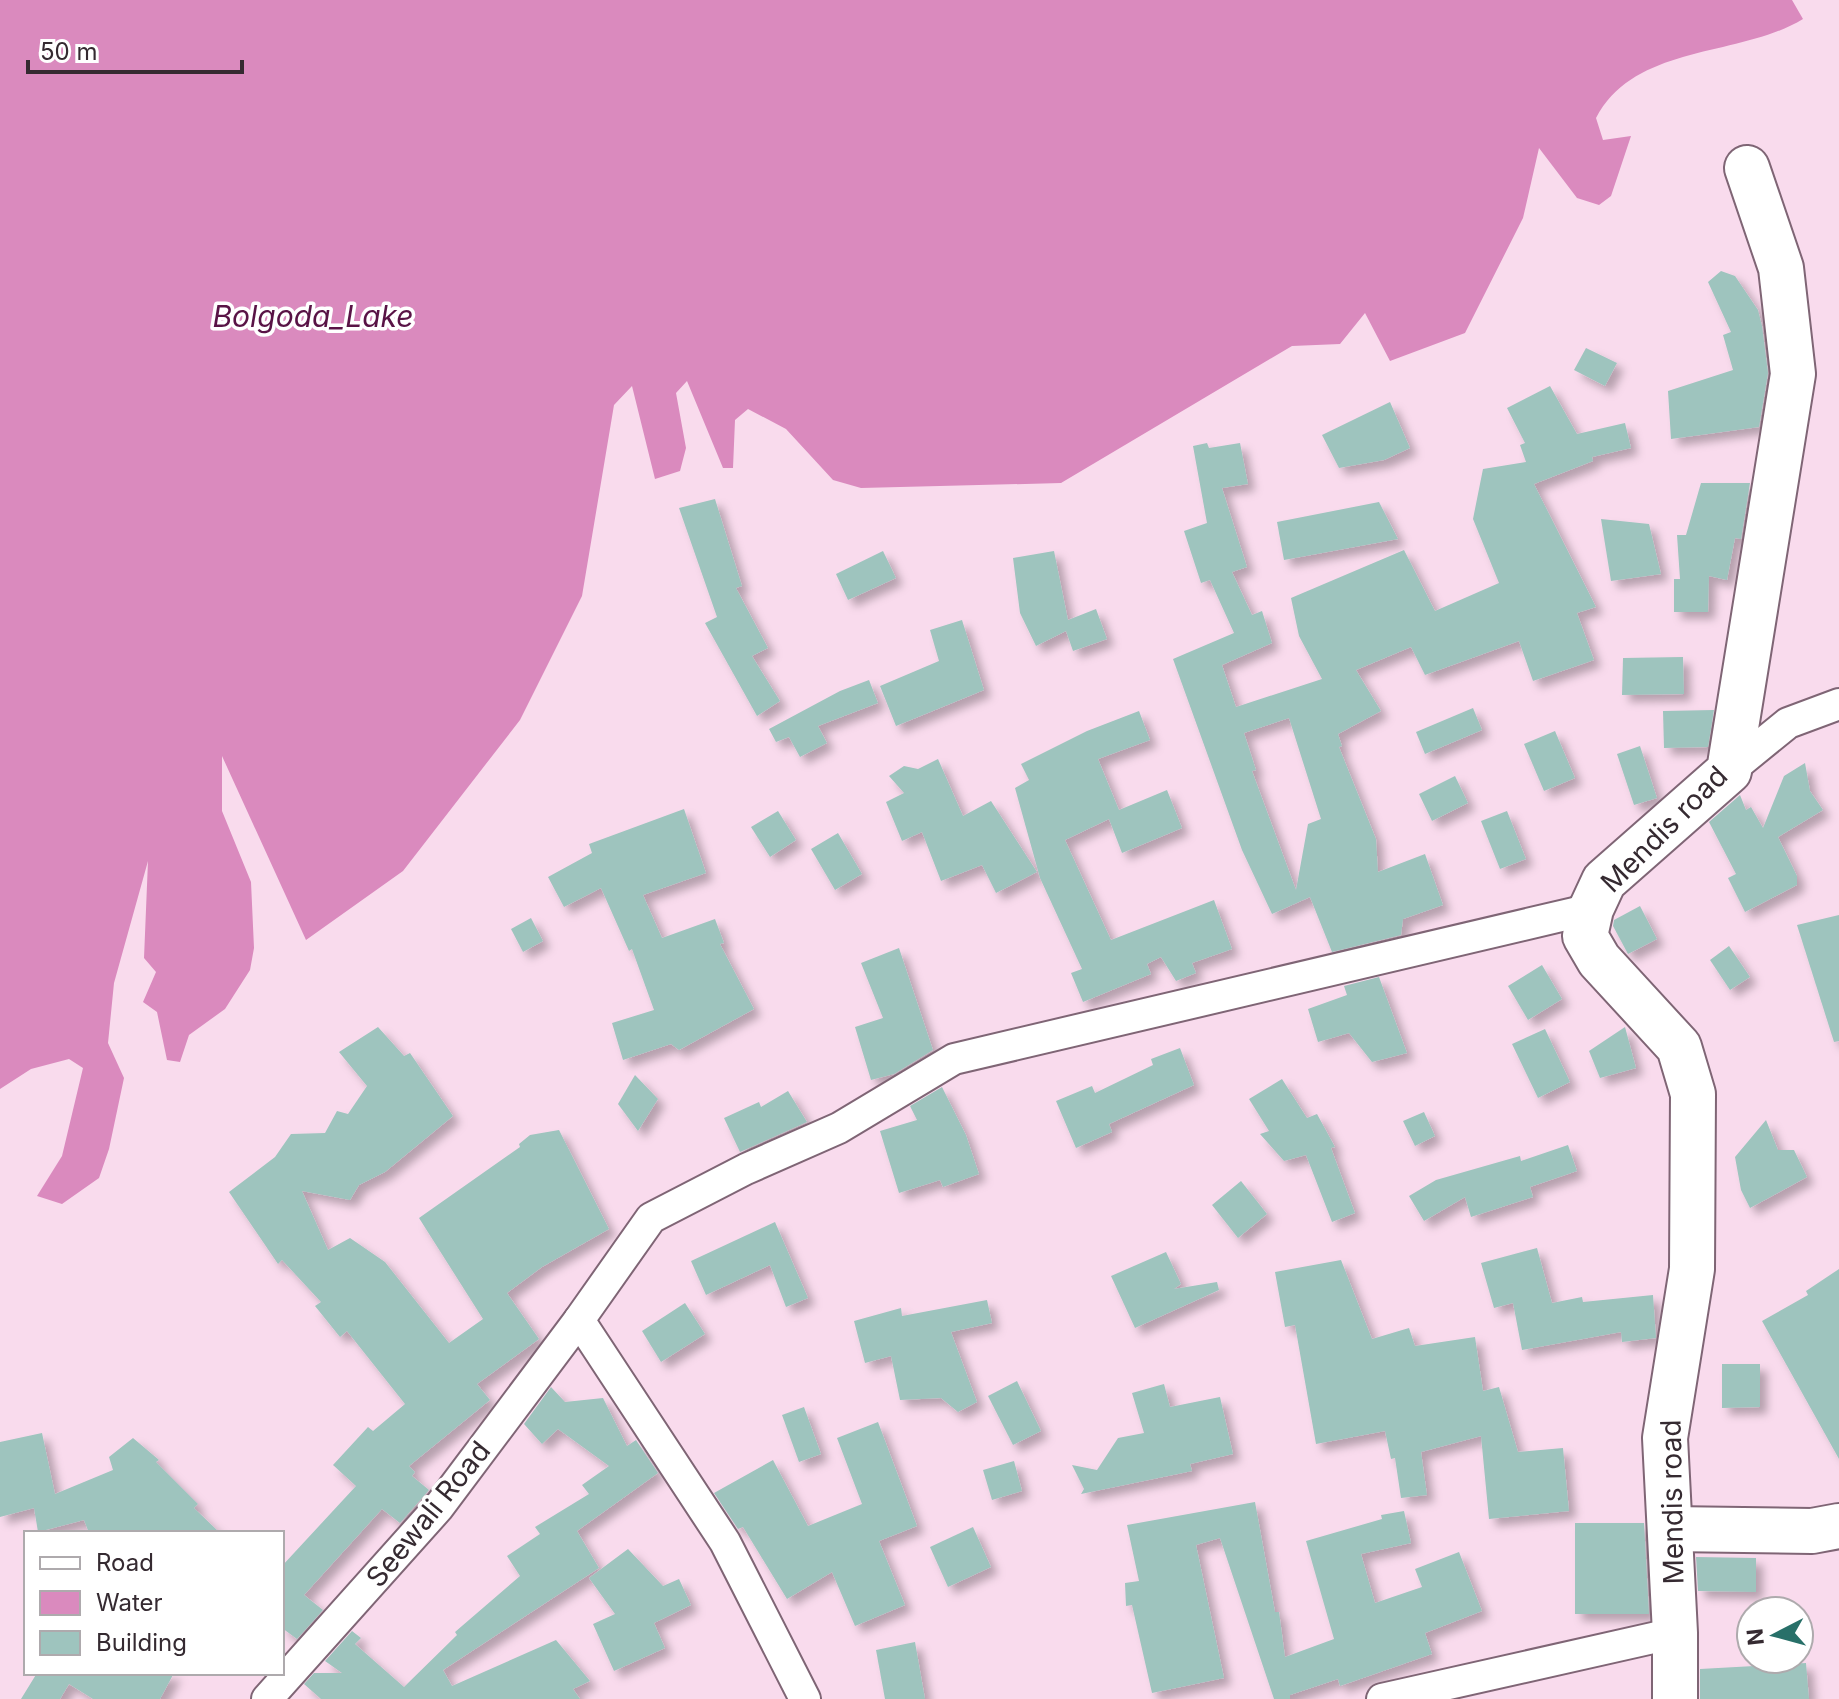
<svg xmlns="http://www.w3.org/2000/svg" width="1839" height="1699" font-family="Inter,sans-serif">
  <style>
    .water { fill: #da8abe }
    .building { fill: #9ec4be; fill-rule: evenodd; filter: url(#shadow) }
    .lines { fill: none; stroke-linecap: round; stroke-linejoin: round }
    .street-casing { stroke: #7f6575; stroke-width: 34 }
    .secondary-casing { stroke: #7f6575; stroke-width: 48 }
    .street { stroke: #fff; stroke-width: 30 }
    .secondary { stroke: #fff; stroke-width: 44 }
    .labels { text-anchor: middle; stroke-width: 7; stroke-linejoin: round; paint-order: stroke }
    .street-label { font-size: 28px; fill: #352a31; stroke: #fff }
    .water-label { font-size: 30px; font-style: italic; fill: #591346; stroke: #fff }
  </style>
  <defs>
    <filter id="shadow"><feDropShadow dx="7" dy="7" stdDeviation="4" flood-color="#0004"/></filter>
  </defs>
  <rect width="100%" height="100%" fill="#f9dbed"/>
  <path class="water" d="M0,0H1792L1803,19C1739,58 1636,43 1596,118L1603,140L1631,136L1611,196L1599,205L1577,198L1539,148L1523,218L1465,333L1390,361L1365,313L1340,344L1292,346L1061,483L861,488L833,480L786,429L748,409L735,420L733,468H723L687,381L676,393L686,448L680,471L655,479L632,386L614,405L582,596L520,720L403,871L306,940L222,756V811L251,882L254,948L250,970L225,1009L189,1035L180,1062L167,1060L157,1012L143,1002L156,972L144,958L148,861L114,983L108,1043L124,1078L109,1149L99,1178L62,1204L37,1196L62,1156L83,1068L69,1059L31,1069L0,1089Z"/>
  <g class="building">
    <polygon points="1721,271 1735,276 1758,310 1762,326 1768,373 1759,427 1671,439 1668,391 1733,370 1723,335 1731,332 1708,282"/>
    <polygon points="1586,348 1617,363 1605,386 1574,370"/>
    <path d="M1550,386L1577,434L1625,423L1631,448L1592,457L1593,461L1534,484L1596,607L1577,613L1594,660L1533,681L1519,641L1425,675L1411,647L1356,670L1381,711L1338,734L1342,746L1339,747L1376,839L1378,872L1425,854L1443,905L1403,919L1401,935L1332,952L1310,897L1272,914L1242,850L1173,659L1234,633L1210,580L1201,583L1184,531L1207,523L1193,446L1207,443L1209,448L1240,443L1248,484L1222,488L1247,567L1232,572L1252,615L1262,611L1272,643L1222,665L1236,707L1322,679L1299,636L1291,598L1404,550L1435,611L1499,583L1473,519L1483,469L1526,462L1520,445L1525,443L1507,408ZM1289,718L1321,819L1308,824L1296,890L1252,771L1256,770L1244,733Z"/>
    <polygon points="1390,402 1410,448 1384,460 1339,468 1322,435"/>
    <polygon points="1701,483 1750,483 1741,539 1735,538 1727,580 1709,576 1708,612 1674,612 1674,579 1680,579 1677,535 1686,535"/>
    <polygon points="715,499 742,586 736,588 768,648 752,656 780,701 757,716 705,623 717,617 679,508"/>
    <polygon points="1379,502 1398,539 1284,560 1277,522"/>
    <polygon points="1601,519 1649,524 1661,574 1611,581"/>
    <polygon points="883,551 896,578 848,600 836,574"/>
    <polygon points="1054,551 1068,620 1096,609 1107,639 1073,651 1066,631 1036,646 1020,613 1013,558"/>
    <polygon points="962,620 984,690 896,726 880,686 939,661 930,630"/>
    <polygon points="1683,657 1684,694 1622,695 1623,658"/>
    <polygon points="869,680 878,703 818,726 827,743 800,757 789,737 776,742 769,729 840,691"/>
    <polygon points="1473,708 1482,730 1425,754 1416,732"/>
    <polygon points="1714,710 1708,747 1664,748 1663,711"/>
    <polygon points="1139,711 1150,740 1098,759 1119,810 1167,790 1182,828 1122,853 1109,819 1065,840 1111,940 1214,900 1232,949 1192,963 1196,973 1176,981 1161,957 1147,964 1151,974 1083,1002 1071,973 1082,969 1040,878 1015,788 1029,780 1021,764 1087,731"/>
    <polygon points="1555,731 1575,778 1544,791 1524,744"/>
    <polygon points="1640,746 1657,798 1634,805 1617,754"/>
    <polygon points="938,759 963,816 991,801 1037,872 996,893 982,865 941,881 922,832 902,841 886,802 904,793 889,776 904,766 918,769"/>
    <polygon points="1805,763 1810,791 1823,810 1778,837 1797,876 1797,885 1745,912 1728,878 1736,874 1709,822 1740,795 1746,810 1751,807 1763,828 1784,776"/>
    <polygon points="1455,776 1468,803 1432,821 1419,794"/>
    <polygon points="684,809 706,873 643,895 662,938 715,919 724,943 720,944 754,1009 679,1050 671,1044 623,1060 612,1023 654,1010 632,949 629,951 601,888 564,907 548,877 592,853 589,844"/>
    <polygon points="778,811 796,840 770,857 751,827"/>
    <polygon points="1507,811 1526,859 1500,869 1481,821"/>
    <polygon points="838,833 862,874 835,890 811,849"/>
    <polygon points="1640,906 1657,939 1628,954 1613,926 1614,920"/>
    <polygon points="1839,915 1839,1041 1834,1042 1797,925"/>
    <polygon points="531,918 543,941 523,952 511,929"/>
    <polygon points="1729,946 1750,977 1730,990 1710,960"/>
    <polygon points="899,948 933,1050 894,1074 871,1080 855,1027 883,1018 861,963"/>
    <polygon points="1542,965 1562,999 1528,1020 1508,986"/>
    <polygon points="1379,977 1407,1053 1372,1062 1349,1033 1318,1042 1308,1009 1347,995 1344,986"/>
    <polygon points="378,1027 404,1056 410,1053 453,1116 385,1172 359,1185 350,1200 302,1191 328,1250 350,1238 385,1262 449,1343 483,1319 419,1218 520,1147 519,1144 530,1135 559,1130 609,1229 542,1267 507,1293 539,1339 477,1384 490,1400 409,1466 415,1472 412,1476 429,1490 400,1523 382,1509 304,1595 323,1610 297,1639 282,1628 282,1566 356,1486 333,1465 368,1427 373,1431 405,1404 347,1331 340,1337 315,1306 321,1302 282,1260 278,1264 229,1192 275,1157 291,1134 325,1133 337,1111 348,1114 367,1086 339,1052"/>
    <polygon points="1625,1027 1636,1068 1600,1078 1589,1051"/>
    <polygon points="1545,1029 1570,1082 1538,1098 1512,1044"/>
    <polygon points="1180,1048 1194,1085 1109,1124 1112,1132 1076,1148 1056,1101 1092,1086 1095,1093 1153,1065 1151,1059"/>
    <polygon points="635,1075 658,1099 638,1131 618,1104"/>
    <polygon points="1282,1079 1307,1118 1317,1114 1335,1147 1331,1148 1355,1213 1332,1222 1306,1155 1284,1161 1260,1134 1269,1131 1249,1099"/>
    <polygon points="942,1087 966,1135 979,1174 943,1187 940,1180 899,1193 880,1131 917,1120 910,1106"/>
    <polygon points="788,1091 807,1122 740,1152 724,1118 759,1102 761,1107"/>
    <polygon points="1424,1112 1435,1136 1415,1146 1403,1121"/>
    <polygon points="1766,1120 1778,1150 1794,1150 1807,1177 1750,1208 1741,1190 1735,1157"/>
    <polygon points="1568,1145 1577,1171 1530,1187 1533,1197 1471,1217 1465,1197 1424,1221 1409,1196 1436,1180 1520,1156 1521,1161"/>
    <polygon points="1241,1181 1267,1214 1238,1238 1212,1205"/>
    <polygon points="775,1222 808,1298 786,1307 770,1265 706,1295 691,1261"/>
    <polygon points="1537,1248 1552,1303 1582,1297 1583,1302 1653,1295 1656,1338 1622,1342 1621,1332 1522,1350 1513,1303 1494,1308 1481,1263"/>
    <polygon points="1166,1252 1181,1284 1174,1289 1217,1282 1219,1290 1135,1328 1111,1276"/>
    <polygon points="1341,1260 1372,1339 1409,1328 1415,1346 1475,1337 1483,1391 1499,1387 1518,1452 1563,1448 1569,1511 1489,1519 1481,1436 1421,1452 1427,1495 1401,1498 1395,1458 1391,1459 1385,1431 1316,1444 1295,1325 1285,1327 1275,1272"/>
    <polygon points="1839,1269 1839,1459 1762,1321 1808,1295 1806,1291"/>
    <polygon points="987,1300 992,1323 951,1332 977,1402 958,1412 941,1398 900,1400 891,1356 865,1363 854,1321 901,1308 902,1316"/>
    <polygon points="685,1303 705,1334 661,1362 642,1331"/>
    <polygon points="1722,1364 1760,1364 1760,1407 1722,1408"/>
    <polygon points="1017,1381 1041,1431 1013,1445 988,1396"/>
    <polygon points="1164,1384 1170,1407 1220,1397 1233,1454 1190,1464 1192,1471 1081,1494 1084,1489 1072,1465 1097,1470 1118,1438 1144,1433 1132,1393"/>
    <polygon points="551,1387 565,1402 603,1398 627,1446 636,1440 658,1473 577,1531 599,1568 443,1670 452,1686 556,1640 590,1681 573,1689 580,1699 321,1699 304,1684 314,1673 342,1673 325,1661 352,1631 361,1638 355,1644 404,1687 457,1635 455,1632 520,1576 507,1556 540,1534 535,1527 589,1494 582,1485 609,1466 558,1429 542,1444 524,1424"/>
    <polygon points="804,1407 821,1454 799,1462 782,1415"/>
    <polygon points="878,1422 917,1526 879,1541 905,1605 855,1626 832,1572 787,1599 743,1527 738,1529 714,1493 773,1460 808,1526 862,1504 837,1438"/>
    <polygon points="42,1433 55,1494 113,1470 109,1457 133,1438 159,1460 156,1462 198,1504 194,1508 220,1533 89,1533 84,1520 38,1532 34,1508 0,1517 0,1442"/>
    <polygon points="1014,1461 1022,1491 992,1500 983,1470"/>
    <polygon points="1255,1502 1275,1612 1279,1612 1285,1657 1334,1639 1306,1541 1382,1519 1381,1515 1404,1511 1411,1543 1361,1554 1375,1603 1422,1587 1415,1569 1459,1552 1482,1611 1425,1633 1432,1654 1340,1686 1338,1679 1290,1695 1290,1699 1274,1699 1220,1538 1196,1545 1224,1678 1152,1693 1132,1605 1126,1606 1125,1583 1139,1581 1127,1525"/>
    <polygon points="1575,1523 1644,1523 1649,1614 1575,1614"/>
    <polygon points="973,1527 991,1567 948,1587 930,1547"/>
    <polygon points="628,1549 663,1586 679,1579 691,1605 654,1623 665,1648 614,1671 593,1624 615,1614 589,1578"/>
    <polygon points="1696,1557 1756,1558 1756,1592 1698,1591"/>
    <polygon points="915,1642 925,1699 885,1699 876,1650"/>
    <polygon points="1806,1663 1809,1699 1700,1699 1700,1669"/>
    <polygon points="37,1673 174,1673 160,1699 93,1699 69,1684 60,1699 21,1699"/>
  </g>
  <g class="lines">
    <g class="street-casing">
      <g id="street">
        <polyline points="1729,771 1788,723 1839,704"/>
        <polyline points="267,1699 438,1508 579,1320"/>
        <polyline points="805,1699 725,1542 579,1320 651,1218 746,1169 839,1128 954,1059 1591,909"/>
        <polyline points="1382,1699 1675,1633"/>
      </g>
    </g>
    <g class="secondary-casing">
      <g id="secondary">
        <polyline points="1670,1529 1812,1531 1839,1526"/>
        <polyline points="1675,1699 1675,1633 1665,1438 1692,1269 1693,1094 1679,1047 1599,960 1585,936 1591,909 1604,881 1729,771 1793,374 1781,268 1747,168"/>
      </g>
    </g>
    <use href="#street" class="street"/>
    <use href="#secondary" class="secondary"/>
  </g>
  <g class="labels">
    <g class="street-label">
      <text transform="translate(1664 829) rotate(-45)" y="10">Mendis road</text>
      <text transform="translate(1672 1502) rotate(-91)" y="10">Mendis road</text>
      <text transform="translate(428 1514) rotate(-51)" y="10">Seewali Road</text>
    </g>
    <g class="water-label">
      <text x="313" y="327">Bolgoda_Lake</text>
    </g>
  </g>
  <rect x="24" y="1531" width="260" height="144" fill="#ffffff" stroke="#aeaaad" stroke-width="2"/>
  <rect x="40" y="1557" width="40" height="12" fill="#ffffff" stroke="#aeaaad" stroke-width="2"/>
  <text x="96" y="1571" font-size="24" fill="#352a31">Road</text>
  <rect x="40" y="1591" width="40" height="24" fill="#da8abe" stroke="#aeaaad" stroke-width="2"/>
  <text x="96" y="1611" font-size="24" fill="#352a31">Water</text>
  <rect x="40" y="1631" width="40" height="24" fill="#9ec4be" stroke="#aeaaad" stroke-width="2"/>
  <text x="96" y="1651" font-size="24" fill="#352a31">Building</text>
  <g transform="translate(1775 1635) rotate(264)"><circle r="38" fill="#ffffff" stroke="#aeaaad" stroke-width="2"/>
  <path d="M0-6L14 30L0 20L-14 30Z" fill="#287069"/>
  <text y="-12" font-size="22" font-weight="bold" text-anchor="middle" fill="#352a31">N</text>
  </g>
  <path d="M28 60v12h214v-12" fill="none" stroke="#352a31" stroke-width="4"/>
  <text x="40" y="60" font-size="24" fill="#352a31" stroke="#ffffff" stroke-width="6" paint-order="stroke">50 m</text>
</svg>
